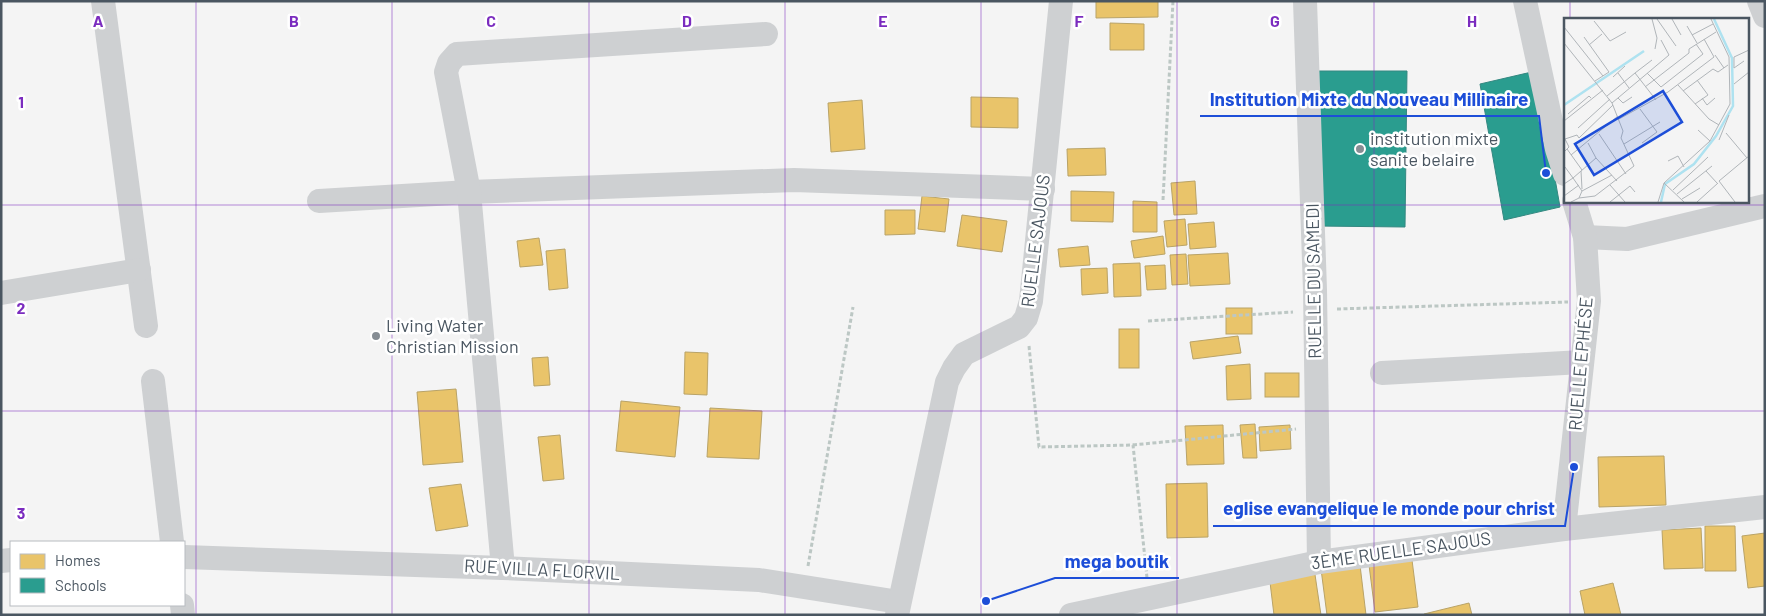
<svg xmlns="http://www.w3.org/2000/svg" width="1766" height="616" font-family="Barlow,sans-serif">
  <style>
    .homes { fill: #e9c46a; stroke: #b9a367 }
    .schools { fill: #2a9d8f; stroke: #348881 }
    .lines { fill: none; stroke-linecap: round; stroke-linejoin: round }
    .path { stroke: #bcc7c4; stroke-width: 3; stroke-dasharray: 4 2.5; stroke-linecap: butt }
    .minor { stroke: #ced0d2; stroke-width: 24 }
    .grid { fill: none; stroke: #7b2cbf; stroke-width: 1; stroke-opacity: 0.55 }
    .poi-dot { fill: #868d94; stroke: #fff; stroke-width: 2 }
    .labels { text-anchor: middle; stroke-width: 5; stroke-linejoin: round; paint-order: stroke }
    .poi-label { font-size: 18px; fill: #4a5661; stroke: #fff; text-anchor: start }
    .street-label { font-size: 18px; fill: #4a5661; stroke: #fff }
    .inset-river { fill: none; stroke: #aee2f0; stroke-width: 2.5 }
    .inset-road { fill: none; stroke: #b0b5b9; stroke-width: 1 }
    .view { fill: #1d4ed8; fill-opacity: 0.15; stroke: #1d4ed8; stroke-width: 2.5 }
    .inset-edge { fill: none; stroke: #4a5661; stroke-width: 2.5 }
    .grid-label { font-size: 16px; text-anchor: middle; font-weight: bold; fill: #7b2cbf; stroke: #fff; stroke-width: 5; stroke-linejoin: round; paint-order: stroke }
    .leader { fill: none; stroke: #1d4ed8; stroke-width: 2 }
    .callout-dot { fill: #1d4ed8; stroke: #fff; stroke-width: 2 }
    .callout-label { font-size: 19px; text-anchor: middle; font-weight: bold; fill: #1d4ed8; stroke: #fff; stroke-width: 5; stroke-linejoin: round; paint-order: stroke }
  </style>
  <rect width="100%" height="100%" fill="#f4f4f4"/>
  <g class="homes">
    <polygon points="1096,1 1158,1 1158,17 1096,18"/>
    <polygon points="1110,23 1144,24 1144,50 1110,50"/>
    <polygon points="971,97 1018,98 1018,128 971,127"/>
    <polygon points="862,100 865,149 831,152 828,103"/>
    <polygon points="1105,148 1106,175 1068,176 1067,149"/>
    <polygon points="1195,181 1197,214 1174,215 1171,183"/>
    <polygon points="1071,191 1114,192 1113,222 1071,221"/>
    <polygon points="922,196 949,199 945,232 918,229"/>
    <polygon points="1133,201 1157,202 1157,232 1133,232"/>
    <polygon points="885,210 915,210 915,234 885,235"/>
    <polygon points="962,215 1007,221 1002,252 957,246"/>
    <polygon points="1185,219 1187,245 1167,247 1164,221"/>
    <polygon points="1214,222 1216,247 1190,249 1188,224"/>
    <polygon points="1163,236 1165,254 1134,258 1131,241"/>
    <polygon points="539,238 543,265 520,267 517,241"/>
    <polygon points="1088,246 1090,265 1060,267 1058,249"/>
    <polygon points="565,249 568,288 549,290 546,251"/>
    <polygon points="1228,253 1230,284 1190,286 1188,255"/>
    <polygon points="1186,254 1188,284 1172,285 1170,255"/>
    <polygon points="1140,263 1141,296 1114,297 1113,264"/>
    <polygon points="1165,265 1166,289 1147,290 1145,266"/>
    <polygon points="1107,268 1108,293 1082,295 1081,269"/>
    <rect x="1226" y="308" width="26" height="26"/>
    <rect x="1119" y="329" width="20" height="39"/>
    <polygon points="1238,336 1241,353 1193,359 1190,342"/>
    <polygon points="685,352 708,353 707,395 684,394"/>
    <polygon points="548,357 550,385 534,386 532,358"/>
    <polygon points="1250,364 1251,399 1227,400 1226,366"/>
    <rect x="1265" y="373" width="34" height="24"/>
    <polygon points="456,389 463,462 423,465 417,392"/>
    <polygon points="621,401 680,407 675,457 616,451"/>
    <polygon points="710,408 762,411 759,459 707,457"/>
    <polygon points="1255,424 1257,458 1243,458 1240,425"/>
    <polygon points="1223,425 1224,464 1187,465 1185,426"/>
    <polygon points="1290,425 1291,449 1260,451 1259,427"/>
    <polygon points="560,435 564,479 543,481 538,437"/>
    <polygon points="1664,456 1666,505 1599,507 1598,457"/>
    <polygon points="1207,483 1208,537 1167,538 1166,484"/>
    <polygon points="461,484 468,526 436,531 429,488"/>
    <polygon points="1705,526 1735,526 1736,571 1705,571"/>
    <polygon points="1701,528 1703,568 1664,569 1662,530"/>
    <polygon points="1765,533 1765,586 1748,588 1742,536"/>
    <polygon points="1412,560 1418,607 1375,612 1369,565"/>
    <polygon points="1360,565 1366,615 1327,615 1321,569"/>
    <polygon points="1314,568 1321,615 1274,615 1269,574"/>
    <polygon points="1613,583 1621,615 1585,615 1580,591"/>
    <polygon points="1469,603 1472,615 1424,615 1424,614"/>
  </g>
  <g class="schools">
    <polygon points="1312,71 1407,71 1405,227 1317,226"/>
    <polygon points="1536,71 1560,207 1504,220 1480,84"/>
  </g>
  <g class="lines">
    <g class="path">
      <polyline points="1163,200 1173,1"/>
      <polyline points="1337,309 1568,302"/>
      <polyline points="1148,321 1293,312"/>
      <polyline points="1029,346 1039,447 1133,445 1147,578"/>
      <polyline points="1133,445 1296,429"/>
      <polyline points="808,566 853,307"/>
    </g>
    <g class="minor">
      <polyline points="103,1 146,326"/>
      <polyline points="1305,1 1315,290 1319,562"/>
      <polyline points="1525,1 1557,149 1565,174"/>
      <polyline points="1759,1 1765,16"/>
      <polyline points="319,201 469,192 794,180 1043,189"/>
      <polyline points="1585,237 1627,239 1765,206"/>
      <polyline points="1,293 139,270"/>
      <polyline points="1382,373 1582,362"/>
      <polyline points="153,381 172,542"/>
      <polyline points="1564,529 1589,301 1585,237 1574,201"/>
      <polyline points="184,557 503,568 759,580 899,602"/>
      <polyline points="1,561 11,560"/>
      <polyline points="503,568 469,192 446,72 449,63 457,54 766,34"/>
      <polyline points="182,605 183,615"/>
      <polyline points="897,615 947,382 954,368 964,354 1019,327 1026,318 1031,301 1061,1"/>
      <polyline points="1071,615 1319,562 1564,529 1765,507"/>
    </g>
  </g>
  <path class="grid" d="M196,1V615M392,1V615M589,1V615M785,1V615M981,1V615M1177,1V615M1374,1V615M1570,1V19M1570,201V615M1,205H1765M1,411H1765"/>
  <g class="poi-dot">
    <circle cx="1360" cy="149" r="5"/>
    <circle cx="376" cy="336" r="5"/>
  </g>
  <g class="labels">
    <g class="poi-label">
      <text x="1370" y="145">institution mixte<tspan x="1370" dy="21">sanite belaire</tspan></text>
      <text x="386" y="332">Living Water<tspan x="386" dy="21">Christian Mission</tspan></text>
    </g>
    <g class="street-label">
      <text transform="translate(1036 241) rotate(-83)" y="6">RUELLE SAJOUS</text>
      <text transform="translate(1314 281) rotate(-91)" y="6">RUELLE DU SAMEDI</text>
      <text transform="translate(1581 364) rotate(-85)" y="6">RUELLE EPHÉSE</text>
      <text transform="translate(1401 551) rotate(-8)" y="6">3ÈME RUELLE SAJOUS</text>
      <text transform="translate(542 570) rotate(3)" y="6">RUE VILLA FLORVIL</text>
    </g>
  </g>
  <g transform="translate(1564 18)">
    <rect width="185" height="185" fill="#f4f4f4"/>
    <path class="inset-river" d="M0,87L80,33M97,184L101,166L130,146L152,118L169,88L168,40L150,1"/>
    <path class="inset-road" d="M88,1L93,20L91,31M93,1L112,28M108,1L117,17M30,3L46,23L62,14M123,8L133,25M0,9L39,58M128,17L149,6M20,19L45,54L31,63M0,25L48,85L59,113L57,120L70,148L31,178L15,180L7,184M25,27L38,16M151,37L160,50M180,43L170,50V39L185,32M54,55L65,70M71,55L88,42M83,55L97,69L139,36L132,26M49,59L61,48M170,66L185,54M114,67L145,101L155,107M81,69L125,35V31L152,14M119,73L149,51L154,54L164,47M43,78L71,55L92,82M54,80L59,85L68,79M138,80L143,87L151,80M48,85L105,37L97,22M131,86L144,77L133,62M76,91L93,114L78,125M4,96L25,78L27,80M55,101L104,74L150,39L140,21M0,103L39,72M14,110L46,81M134,112L146,123M162,115L183,140M35,116L62,156M155,122L165,97M24,125L32,140L53,163M60,126L96,104M3,131L5,129L1,121L13,117L15,120L49,87M0,134L3,131L18,152M7,137L54,98M104,143L114,138L120,149M17,153L18,171M142,153L153,165M100,165L120,184M0,166L9,160L1,149M46,167L61,184M109,172L144,139M18,173L9,160L32,140M113,176L148,148M0,178L15,167M15,180L18,173L48,157M118,181L136,170M46,184L66,168L71,174M94,184L100,165L146,123L166,86L165,39L147,1M133,184L154,165M171,184L155,163L185,138"/>
    <path class="view" d="M99,73L118,104L30,157L11,126Z"/>
    <rect width="185" height="185" class="inset-edge"/>
  </g>
  <g class="grid-label">
    <text x="98" y="27">A</text>
    <text x="294" y="27">B</text>
    <text x="491" y="27">C</text>
    <text x="687" y="27">D</text>
    <text x="883" y="27">E</text>
    <text x="1079" y="27">F</text>
    <text x="1275" y="27">G</text>
    <text x="1472" y="27">H</text>
    <text x="21" y="108">1</text>
    <text x="21" y="314">2</text>
    <text x="21" y="519">3</text>
  </g>
  <path class="leader" d="M1546 173L1539 116H1200M1574 467L1565 526H1213M986 601L1055 578H1179"/>
  <g class="callout-dot">
    <circle cx="1546" cy="173" r="5"/>
    <circle cx="1574" cy="467" r="5"/>
    <circle cx="986" cy="601" r="5"/>
  </g>
  <g class="callout-label">
    <text x="1369" y="106">Institution Mixte du Nouveau Millinaire</text>
    <text x="1389" y="515">eglise evangelique le monde pour christ</text>
    <text x="1117" y="568">mega boutik</text>
  </g>
  <rect width="1766" height="616" fill="none" stroke="#4a5661" stroke-width="5"/>
  <rect x="10" y="541" width="175" height="65" fill="#ffffff" stroke="#b7bbc0"/>
  <rect x="20" y="554" width="25" height="15" fill="#e9c46a" stroke="#b7bbc0"/>
  <text x="55" y="566" font-size="15" fill="#4a5661">Homes</text>
  <rect x="20" y="578" width="25" height="15" fill="#2a9d8f" stroke="#b7bbc0"/>
  <text x="55" y="591" font-size="15" fill="#4a5661">Schools</text>
</svg>
